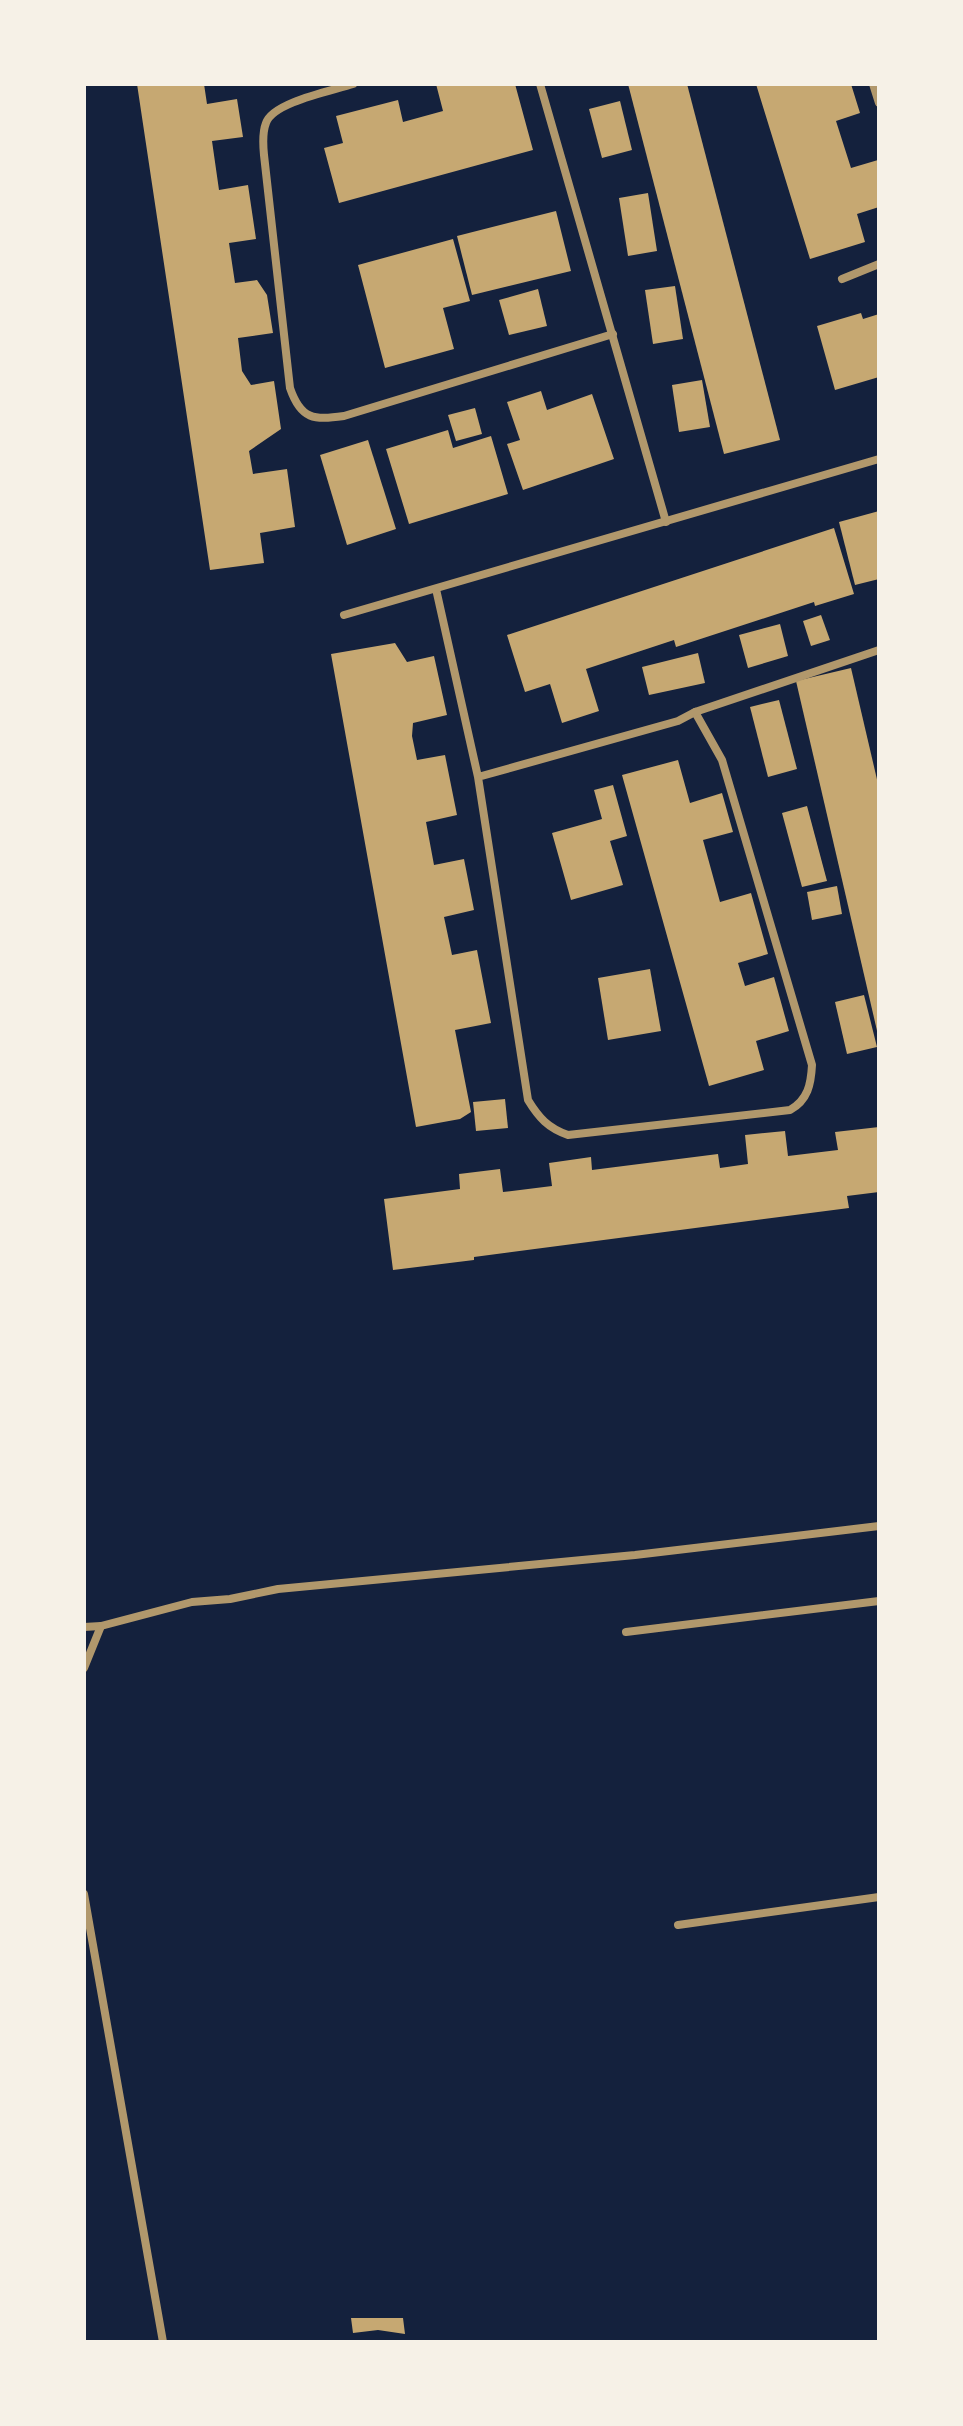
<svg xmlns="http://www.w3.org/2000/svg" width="963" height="2426" font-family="'Noto Sans',sans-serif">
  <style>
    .building { fill: #c6a872 }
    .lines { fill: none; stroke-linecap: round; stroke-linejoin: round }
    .minor { stroke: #b1986c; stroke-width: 8 }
  </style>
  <rect width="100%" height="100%" fill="#14213d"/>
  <g class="building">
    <polygon points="137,84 204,84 207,104 237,99 243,137 212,141 219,190 248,185 256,239 229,243 235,283 257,280 267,295 273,333 238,338 242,371 251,385 274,381 281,429 249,451 253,474 287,469 295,527 260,533 264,563 210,570"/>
    <polygon points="436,84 515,84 533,150 339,203 324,148 343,143 336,116 398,100 403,122 443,111"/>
    <polygon points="628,84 687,84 780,440 724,454"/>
    <polygon points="756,84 851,84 860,113 836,121 851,168 878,160 879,163 879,207 857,214 865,242 810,259"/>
    <polygon points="620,101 632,150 602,158 589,109"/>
    <polygon points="648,193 657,251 628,256 619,198"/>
    <polygon points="556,211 571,271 472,295 457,236"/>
    <polygon points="453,239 470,301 443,308 454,349 385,368 358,265"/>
    <polygon points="675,286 683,339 653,344 645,290"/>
    <polygon points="538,289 547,326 509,335 499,300"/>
    <polygon points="861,313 863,319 879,314 879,377 835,390 817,326"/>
    <polygon points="702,380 710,427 679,432 672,385"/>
    <polygon points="541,391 547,410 592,394 614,459 523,490 507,444 520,440 507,402"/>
    <polygon points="475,408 482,434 456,441 448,415"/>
    <polygon points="448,430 453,448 491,436 508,494 409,524 386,449"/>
    <polygon points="368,440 396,529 347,545 320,455"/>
    <polygon points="879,511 879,579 855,585 839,522"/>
    <polygon points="834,528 854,594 815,606 814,602 676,647 674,640 586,669 599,711 562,723 550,684 525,692 507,635"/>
    <polygon points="821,615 830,640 811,646 803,621"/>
    <polygon points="780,624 788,656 748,668 739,635"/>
    <polygon points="395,643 407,662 434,656 447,715 413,723 412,736 417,760 445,755 457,815 426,822 434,865 464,859 474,910 444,917 452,955 477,950 491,1023 455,1030 471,1112 460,1119 416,1127 331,654"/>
    <polygon points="698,653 705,683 649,695 642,667"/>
    <polygon points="851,668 879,788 878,1035 796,681"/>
    <polygon points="779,700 797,769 768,777 750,707"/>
    <polygon points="678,760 690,803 722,793 733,832 703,840 720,902 751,893 768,954 738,963 745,986 774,977 789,1031 756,1041 764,1070 709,1086 622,775"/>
    <polygon points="613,785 627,836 610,841 623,885 571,900 552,833 602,819 594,790"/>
    <polygon points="807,806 827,881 802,887 782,813"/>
    <polygon points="837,886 842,914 812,920 807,892"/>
    <polygon points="650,969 661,1031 608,1040 598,978"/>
    <polygon points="864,995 877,1047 847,1054 835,1002"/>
    <polygon points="505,1099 508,1128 476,1131 473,1102"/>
    <polygon points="879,1127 879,1192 847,1196 849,1208 474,1257 474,1260 393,1270 384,1199 460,1189 459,1174 500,1169 503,1192 552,1186 549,1163 591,1157 592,1170 718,1154 720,1168 748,1164 745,1135 785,1131 788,1156 838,1150 835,1132"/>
    <polygon points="351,2318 403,2318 405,2334 378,2330 353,2333"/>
  </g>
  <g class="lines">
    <g class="minor">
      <path d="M353,84C332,91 273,102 266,123C262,133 263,145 264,155L290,388C301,420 314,420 344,416L613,334"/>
      <polyline points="540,84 666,522"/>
      <polyline points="873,84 879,103"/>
      <polyline points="842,279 879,264"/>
      <path d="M436,589L478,777L528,1100C539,1118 548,1128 568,1135L790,1110C808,1100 811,1084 812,1065L722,760L695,712L678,721L478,777"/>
      <polyline points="344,615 879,459"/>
      <polyline points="695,712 879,650"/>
      <polyline points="84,1627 101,1626"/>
      <polyline points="626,1632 879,1601"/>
      <polyline points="84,1668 101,1626 192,1602 230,1599 278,1589 635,1555 879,1526"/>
      <polyline points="84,1894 163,2342"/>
      <polyline points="678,1925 879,1897"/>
    </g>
  </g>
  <rect width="963" height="2426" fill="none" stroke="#f6f1e7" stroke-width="172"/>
</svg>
